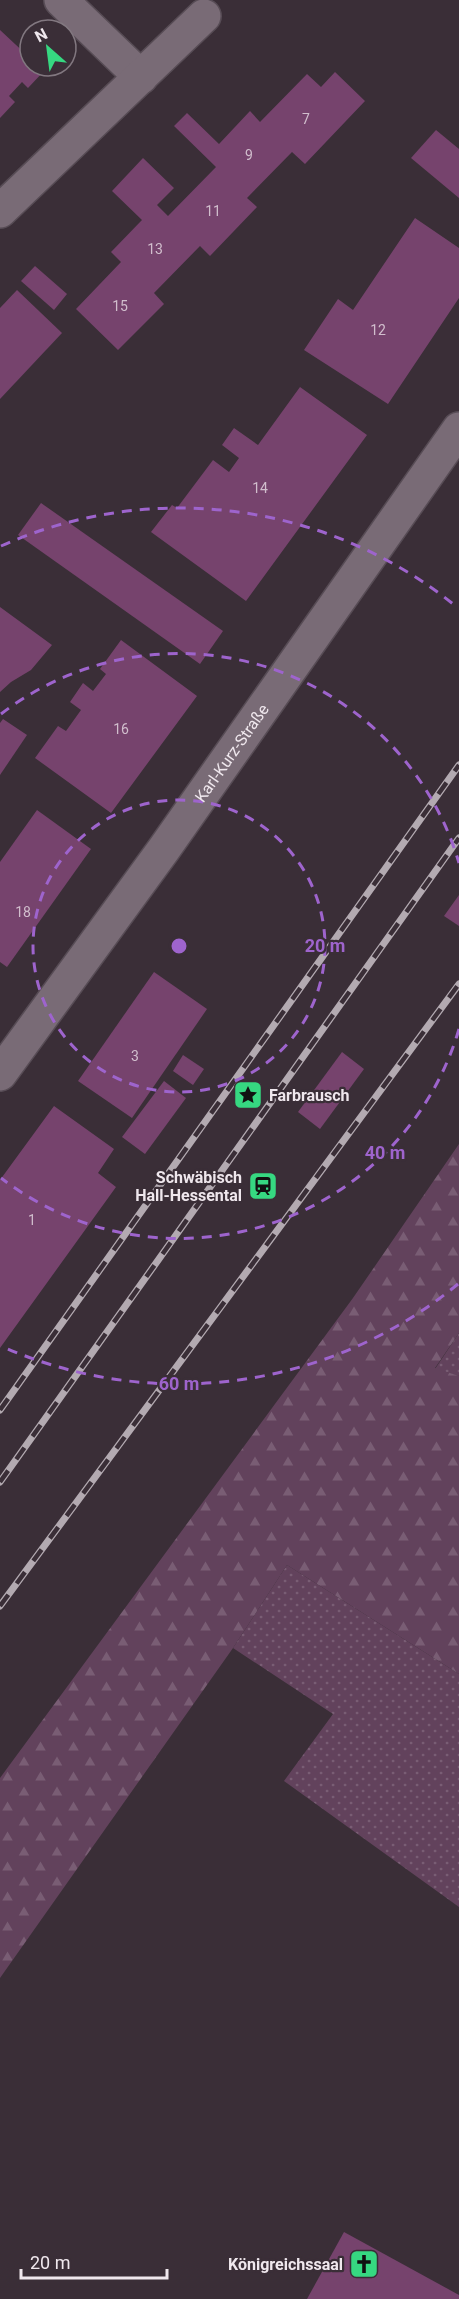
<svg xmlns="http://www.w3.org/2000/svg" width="459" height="2299" font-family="Roboto,sans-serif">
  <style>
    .grass { fill: url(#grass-dots) }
    .forest { fill: url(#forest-firs) }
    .building { fill: #76436d }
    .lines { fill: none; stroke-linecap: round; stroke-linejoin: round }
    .minor-casing { stroke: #574c55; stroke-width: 36 }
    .secondary-casing { stroke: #574c55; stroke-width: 36 }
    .minor { stroke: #796b76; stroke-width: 33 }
    .secondary { stroke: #796b76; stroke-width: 33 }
    .rail-casing { stroke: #b3aab1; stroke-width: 7 }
    .rail { stroke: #3a2e37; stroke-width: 4.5; stroke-dasharray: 14; stroke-linecap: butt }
    .ring { fill: none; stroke: #9e64cd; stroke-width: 3; stroke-dasharray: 10 8 }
    .labels { text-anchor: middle; stroke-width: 4.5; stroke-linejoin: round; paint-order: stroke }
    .number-label { font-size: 14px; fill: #d1becd }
    .street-label { font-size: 16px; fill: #efe7ed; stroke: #3a2e37 }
    .poi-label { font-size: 16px; font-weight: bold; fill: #efe7ed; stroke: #3a2e37; text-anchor: end }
    .centre { fill: #9e64cd; stroke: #3a2e37; stroke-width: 3 }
    .ring-label { font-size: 18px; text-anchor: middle; font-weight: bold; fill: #9e64cd; stroke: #3a2e37; stroke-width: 4.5; stroke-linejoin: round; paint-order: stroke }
  </style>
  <defs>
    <pattern id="grass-dots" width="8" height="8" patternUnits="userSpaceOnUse" patternTransform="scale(1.5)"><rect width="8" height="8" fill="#62425c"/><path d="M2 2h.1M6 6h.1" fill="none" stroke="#795d74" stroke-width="1.8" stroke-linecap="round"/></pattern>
    <pattern id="forest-firs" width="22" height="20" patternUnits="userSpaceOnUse" patternTransform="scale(1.5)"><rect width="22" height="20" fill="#62425c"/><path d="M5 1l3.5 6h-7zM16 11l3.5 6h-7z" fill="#795d74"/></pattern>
  </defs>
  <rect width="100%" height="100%" fill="#3a2e37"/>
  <g class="grass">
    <polygon points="459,1333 459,1376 435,1369"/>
    <polygon points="287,1565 459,1674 459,1907 284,1781 333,1714 233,1648"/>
  </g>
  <polygon class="forest" points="459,1144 459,1333 435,1368 459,1376 459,1674 287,1565 233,1648 0,1978 0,1778 353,1298"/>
  <g class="building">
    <polygon points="0,30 30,58 30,66 38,66 44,71 28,88 22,82 9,96 15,102 0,118"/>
    <polygon points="335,72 365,101 305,164 292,152 247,198 257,207 210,256 200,246 154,293 164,304 118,350 76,309 121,262 111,252 142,220 112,191 143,158 174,188 157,205 168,216 216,167 174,126 187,113 219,144 250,111 260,122 307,74 321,87"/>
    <polygon points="436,130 459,149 459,198 411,158"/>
    <polygon points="415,218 459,248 459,298 388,404 304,350 338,299 353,310"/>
    <polygon points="35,266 67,294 54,310 21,281"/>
    <polygon points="17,290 62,333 0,399 0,308"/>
    <polygon points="300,387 367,435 246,601 151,532 172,505 177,508 213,460 229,472 239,458 222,445 234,428 258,445"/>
    <polygon points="41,503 223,631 200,664 18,535"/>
    <polygon points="0,607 52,645 31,670 11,682 0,692"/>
    <polygon points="121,640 197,696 111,813 35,758 58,726 66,731 81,710 70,702 83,683 93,691 106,674 100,669"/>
    <polygon points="3,719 27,735 0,775 0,723"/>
    <polygon points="37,810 91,849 7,967 0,962 0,862"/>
    <polygon points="459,895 459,926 444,916"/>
    <polygon points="154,972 207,1009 132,1118 78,1081"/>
    <polygon points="342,1052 364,1069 320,1129 298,1112"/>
    <polygon points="183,1055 204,1069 193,1085 173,1071"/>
    <polygon points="164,1081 186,1098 145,1154 122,1137"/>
    <polygon points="54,1106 114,1149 98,1173 116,1187 0,1348 0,1180"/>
    <polygon points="344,2232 459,2295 459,2299 307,2299"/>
  </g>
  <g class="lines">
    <g class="minor-casing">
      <g id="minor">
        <polyline points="61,0 141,77"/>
        <polyline points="0,211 204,16"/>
      </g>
    </g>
    <g class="secondary-casing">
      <g id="secondary">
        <path id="s1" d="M0,1074L164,849L459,429"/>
      </g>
    </g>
    <use href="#minor" class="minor"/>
    <use href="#secondary" class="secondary"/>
    <g class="rail-casing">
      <g id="rail">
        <polyline points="0,1410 459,765"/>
        <polyline points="0,1482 459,838"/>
        <polyline points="0,1606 459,984"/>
      </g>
    </g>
    <use href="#rail" class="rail"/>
  </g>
  <g class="ring">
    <circle cx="179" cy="946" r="146"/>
    <path d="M459 1029A292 292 0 0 1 1 1178M1 714A292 292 0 0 1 459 863"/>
    <path d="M458 1284A438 438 0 0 1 1 1346M1 546A438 438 0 0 1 458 608"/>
  </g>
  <defs>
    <g id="sight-square" transform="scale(1.5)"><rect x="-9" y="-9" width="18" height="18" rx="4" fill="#36d881" stroke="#3a2e37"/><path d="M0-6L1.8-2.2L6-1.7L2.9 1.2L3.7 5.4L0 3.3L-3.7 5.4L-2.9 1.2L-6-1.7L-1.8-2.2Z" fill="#111"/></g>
    <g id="station-square" transform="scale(1.5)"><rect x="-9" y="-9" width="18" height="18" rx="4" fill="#36d881" stroke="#3a2e37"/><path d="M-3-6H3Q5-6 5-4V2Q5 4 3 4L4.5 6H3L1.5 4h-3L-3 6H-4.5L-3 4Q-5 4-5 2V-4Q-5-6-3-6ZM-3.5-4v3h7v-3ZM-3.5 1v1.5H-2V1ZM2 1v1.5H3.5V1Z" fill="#111"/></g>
    <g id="church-square" transform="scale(1.5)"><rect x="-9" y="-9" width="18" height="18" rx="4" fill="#36d881" stroke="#3a2e37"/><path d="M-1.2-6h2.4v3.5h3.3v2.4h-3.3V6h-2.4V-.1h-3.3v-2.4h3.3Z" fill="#111"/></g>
  </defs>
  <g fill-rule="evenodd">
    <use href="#sight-square" x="248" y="1095"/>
    <use href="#station-square" x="263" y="1186"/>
    <use href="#church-square" x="364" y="2264"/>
  </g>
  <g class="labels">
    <g class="number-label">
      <text x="306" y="124">7</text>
      <text x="249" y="160">9</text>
      <text x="213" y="216">11</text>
      <text x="155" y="254">13</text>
      <text x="120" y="311">15</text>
      <text x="378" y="335">12</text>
      <text x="260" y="493">14</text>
      <text x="121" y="734">16</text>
      <text x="23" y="917">18</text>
      <text x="135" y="1061">3</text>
      <text x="32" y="1225">1</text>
    </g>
    <g class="street-label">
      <text dy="6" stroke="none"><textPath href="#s1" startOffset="396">Karl-Kurz-Straße</textPath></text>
    </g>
    <g class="poi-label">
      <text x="269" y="1101" text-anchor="start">Farbrausch</text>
      <text x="242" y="1183">Schwäbisch<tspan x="242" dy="18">Hall-Hessental</tspan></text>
      <text x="343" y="2270">Königreichssaal</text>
    </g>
  </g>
  <circle cx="179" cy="946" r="9" class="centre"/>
  <g class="ring-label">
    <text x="325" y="952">20 m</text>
    <text x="385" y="1159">40 m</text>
    <text x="179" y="1390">60 m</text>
  </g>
  <g transform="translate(48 48) rotate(332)"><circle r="28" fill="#3a2e37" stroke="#827880" stroke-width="1.5"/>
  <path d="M0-4.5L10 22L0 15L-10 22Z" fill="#36d881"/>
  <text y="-9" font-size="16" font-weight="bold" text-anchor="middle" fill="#efe7ed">N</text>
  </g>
  <path d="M21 2269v9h146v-9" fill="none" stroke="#efe7ed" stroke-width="3"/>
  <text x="30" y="2269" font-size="18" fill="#efe7ed" stroke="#3a2e37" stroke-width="4.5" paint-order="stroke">20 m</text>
</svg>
